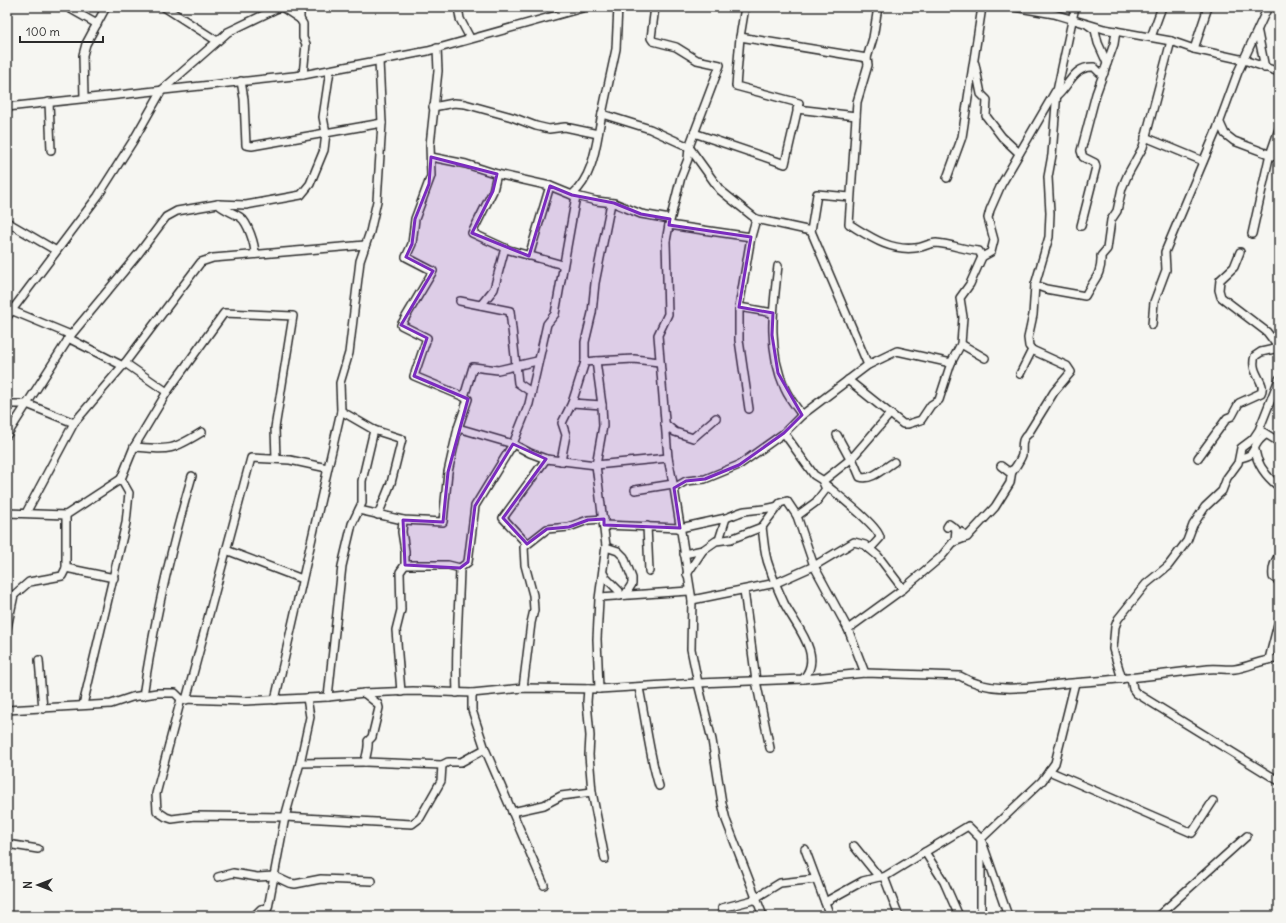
<svg xmlns="http://www.w3.org/2000/svg" width="1286" height="923" font-family="Delius,sans-serif">
  <style>
    .lines { fill: none; stroke-linecap: round; stroke-linejoin: round }
    .minor-casing { stroke: #2b2b2b; stroke-width: 10 }
    .minor { stroke: #f6f6f2; stroke-width: 7 }
    .marked { fill: #7b2cbf; fill-opacity: 0.2; stroke: #7b2cbf; stroke-width: 3; stroke-linejoin: round }
  </style>
  <rect width="100%" height="100%" fill="#f6f6f2"/>
  <filter id="ink" filterUnits="userSpaceOnUse"><feTurbulence type="fractalNoise" baseFrequency=".025" numOctaves="2"/><feDisplacementMap in="SourceGraphic" scale="8" xChannelSelector="R" yChannelSelector="G"/><feConvolveMatrix kernelMatrix="1 2 1 2 8 2 1 2 1" color-interpolation-filters="sRGB"/></filter>
  <g filter="url(#ink)">
    <g class="lines">
      <g class="minor-casing">
        <g id="minor">
          <polyline points="67,7 97,24"/>
          <polyline points="164,7 217,41"/>
          <polyline points="282,7 300,19 303,24 303,38 306,44 303,75"/>
          <polyline points="458,7 460,19 470,38"/>
          <polyline points="618,7 616,49 602,114 650,129 689,147 720,190 756,219"/>
          <polyline points="655,7 651,38 653,41 676,47 697,60 720,65 689,147 688,159 681,177 669,225 666,241 668,314 658,335 668,458 674,488 692,600 691,649 698,683 712,740 722,803 726,820 763,916"/>
          <path d="M878,7L873,38L867,58L868,65L857,102L849,224C869,236 889,251 915,248C922,248 929,243 936,243C951,244 964,250 979,251L982,257"/>
          <polyline points="1014,7 1054,14 1104,29 1171,41 1194,49 1244,60 1279,72"/>
          <polyline points="300,19 300,7"/>
          <polyline points="1088,25 1095,30 1098,43 1107,63"/>
          <polyline points="1258,33 1265,68"/>
          <polyline points="740,37 867,58"/>
          <polyline points="1151,37 1162,7"/>
          <polyline points="437,48 438,71 430,145 431,176 415,219 412,244 406,257 433,271 401,325 427,338 414,376 464,397"/>
          <polyline points="1194,49 1208,7"/>
          <polyline points="975,64 981,94 987,100 986,116 1002,137 1019,153"/>
          <polyline points="241,81 244,99 246,145 252,146 382,123"/>
          <path d="M1057,96C1070,85 1073,66 1094,67L1099,72L1104,73"/>
          <polyline points="84,98 83,55 86,44 106,7"/>
          <polyline points="49,102 51,150"/>
          <polyline points="7,107 303,75 428,51 586,7"/>
          <polyline points="433,107 454,103 465,104 512,117 536,126 549,129 565,127 598,134"/>
          <polyline points="797,109 856,116"/>
          <polyline points="1220,123 1225,134 1234,141 1279,158"/>
          <polyline points="694,133 785,164 799,103 736,86 740,37 745,7"/>
          <polyline points="1145,137 1203,161"/>
          <polyline points="431,157 466,164 497,174 550,186 572,195 596,201 614,203 641,214 670,219"/>
          <polyline points="497,174 493,191 472,233 509,250 563,265"/>
          <polyline points="947,178 962,137 982,7"/>
          <path d="M572,195C595,175 596,142 602,114"/>
          <path d="M218,204C224,210 232,212 240,217C248,222 255,245 255,254"/>
          <polyline points="7,222 55,250"/>
          <polyline points="669,225 751,237"/>
          <polyline points="1081,226 1096,167 1095,163 1083,157 1081,151 1096,94 1114,44 1116,31"/>
          <polyline points="811,231 817,194 850,197"/>
          <polyline points="1252,234 1269,158 1279,129"/>
          <polyline points="1240,252 1234,267 1220,280 1219,290 1221,297 1267,332 1279,348"/>
          <polyline points="529,256 550,186"/>
          <path d="M778,266C773,308 767,349 785,389C789,398 796,407 802,415"/>
          <path d="M1035,285L1046,289L1085,296C1093,280 1102,276 1101,256L1107,249L1111,220L1117,211L1122,188L1128,174L1143,147L1171,41"/>
          <polyline points="460,301 510,311 518,383 531,392"/>
          <polyline points="481,305 494,289 505,248"/>
          <polyline points="739,307 739,340 749,409"/>
          <polyline points="773,313 739,307 751,237 756,219 811,231 868,365"/>
          <polyline points="7,317 98,196 133,141 162,90 228,32 280,7"/>
          <polyline points="1152,325 1154,302 1166,270 1165,252 1217,129 1238,72 1268,7"/>
          <polyline points="71,335 139,253 166,217 177,211 218,204 246,205 301,195 310,184 324,150 326,133 323,117 330,70"/>
          <polyline points="68,338 123,366"/>
          <polyline points="961,344 985,358"/>
          <polyline points="596,361 634,359 659,362"/>
          <polyline points="585,362 596,361 602,405 603,426 596,465 606,546 599,599 597,639 599,689"/>
          <polyline points="125,363 167,392 224,313 293,316 275,428 276,459"/>
          <polyline points="1020,374 1032,350"/>
          <polyline points="848,380 903,424 908,424 921,420 931,405 939,400 951,363"/>
          <polyline points="7,404 27,404 74,423"/>
          <polyline points="602,405 572,403 585,362 585,342 592,313 595,283 611,203"/>
          <polyline points="341,411 374,430"/>
          <polyline points="665,424 675,432 693,438 716,418"/>
          <polyline points="458,428 513,444 530,453 546,459 596,465 668,458"/>
          <polyline points="1263,432 1279,442"/>
          <polyline points="784,433 814,475 822,480 826,489 816,502 797,516"/>
          <polyline points="7,435 71,335 13,311"/>
          <polyline points="837,435 850,459"/>
          <path d="M134,447C170,450 171,451 202,432"/>
          <path d="M1255,450C1257,465 1268,478 1279,487"/>
          <path d="M852,458L860,477C871,481 884,468 894,462"/>
          <path d="M1198,458L1227,418L1232,416L1239,403L1261,393C1267,382 1249,373 1255,356L1261,352L1279,348"/>
          <path d="M1240,458C1255,455 1251,452 1258,442C1260,439 1263,437 1265,435"/>
          <polyline points="561,461 566,435 562,423 572,403"/>
          <path d="M1012,472C1016,466 1020,461 1022,455C1023,447 1020,440 1028,434L1054,392L1071,372L1067,366L1032,350L1029,346L1028,338L1033,315L1035,285L1049,237L1050,213L1048,177L1052,155L1057,91"/>
          <polyline points="823,481 852,458 890,414"/>
          <path d="M825,484C835,493 879,526 880,538L870,549"/>
          <polyline points="674,488 686,481 705,479 739,465 784,433 802,415 868,365 897,351 951,363 961,344 963,317 960,298 970,284 982,257 991,252 994,240 988,218 990,210 1001,185 1055,92 1057,91 1075,7"/>
          <polyline points="635,490 673,484"/>
          <polyline points="359,510 403,520 443,522 448,472 458,428 468,399 464,397 473,367 498,370 537,361"/>
          <polyline points="7,513 66,515 121,479"/>
          <polyline points="26,513 74,423 125,363 201,262 213,258 365,245"/>
          <polyline points="66,515 66,568 114,578"/>
          <path d="M726,518C732,516 739,512 745,511C757,509 765,510 778,506"/>
          <polyline points="604,525 680,528 726,518 719,540"/>
          <polyline points="647,526 649,571"/>
          <path d="M762,527C764,540 764,554 769,566C773,579 779,592 784,603C795,625 825,656 803,679"/>
          <polyline points="967,537 995,507 1010,483 1012,470 1009,472 1001,466"/>
          <polyline points="954,542 967,537 961,532 956,536"/>
          <polyline points="527,544 503,518 546,459"/>
          <polyline points="606,547 618,551 624,557 632,578 632,584 625,595"/>
          <polyline points="226,550 302,579"/>
          <polyline points="684,554 703,550"/>
          <path d="M1279,555C1274,563 1272,568 1273,577L1279,581"/>
          <polyline points="405,565 448,565 460,568"/>
          <polyline points="603,573 606,578 619,591 620,596"/>
          <polyline points="687,574 703,550 716,541 731,539 762,527 780,503 787,501 797,516 814,566 848,629 865,673"/>
          <polyline points="903,589 941,557 955,540 956,529 949,524 947,527"/>
          <polyline points="744,590 756,681 770,748"/>
          <polyline points="7,595 14,595 7,628"/>
          <polyline points="14,595 29,582 62,576 66,568"/>
          <polyline points="600,597 689,591"/>
          <polyline points="692,600 776,583 814,566 854,542 865,545 878,556 903,589 848,629"/>
          <polyline points="1269,659 1279,620"/>
          <polyline points="39,660 43,709"/>
          <polyline points="1131,678 1133,689 1136,693 1279,781"/>
          <polyline points="1122,679 1113,649 1115,627 1118,619 1146,584 1168,566 1187,541 1193,525 1205,507 1222,491 1227,478 1238,463 1241,448 1253,439 1259,430 1279,379"/>
          <polyline points="523,688 531,623 534,610 533,595 525,565 524,547 547,529 569,527 588,520 604,519"/>
          <path d="M639,688C646,721 649,754 659,786"/>
          <polyline points="588,689 587,702 590,736 589,755 592,792 605,859"/>
          <polyline points="401,692 396,630 401,610 400,572 405,565 405,551 402,532 403,520"/>
          <path d="M364,693L378,704L379,708L372,737L368,741C369,749 366,755 365,762L442,765L448,762H461L485,749"/>
          <path d="M457,693C455,651 459,610 460,568L468,562L475,506L513,444L529,404L547,324L555,314L576,196"/>
          <polyline points="472,693 472,710 485,749 544,885"/>
          <path d="M143,696C154,622 171,548 192,476"/>
          <polyline points="328,697 342,566 352,524 362,503 362,481 374,430 402,439 391,483 378,515"/>
          <polyline points="307,698 310,717 300,763 365,762"/>
          <polyline points="181,699 156,794 157,811 166,817 172,819 195,816 285,817 300,763"/>
          <polyline points="186,700 251,458 290,460 327,468"/>
          <polyline points="275,700 341,411 340,383 349,353 360,261 370,232 377,201 382,123 379,61"/>
          <polyline points="83,705 126,523 129,493 121,479 134,447 167,392"/>
          <path d="M7,710L111,704L132,697L157,693H175L181,699L245,701L328,697L364,693L413,691L472,693L523,688L599,689L698,683L803,679L865,673L960,676C993,696 1036,686 1072,683C1118,680 1163,674 1208,669C1217,668 1226,670 1235,669C1250,667 1264,658 1279,659"/>
          <polyline points="1049,771 1192,833 1213,801"/>
          <polyline points="512,812 544,805 561,796 592,792"/>
          <polyline points="7,844 38,849"/>
          <polyline points="805,849 830,916"/>
          <polyline points="925,852 968,826 981,839 981,916"/>
          <polyline points="218,877 233,873 257,877 274,876 289,883 295,884 321,879 372,881"/>
          <polyline points="879,877 884,877 899,916"/>
          <polyline points="884,877 925,852 944,882 959,916"/>
          <polyline points="757,897 780,883 816,879"/>
          <polyline points="825,902 863,881 879,877 854,846"/>
          <polyline points="722,908 757,899"/>
          <polyline points="254,916 261,909 268,908 285,817 412,824 420,818 441,781 442,765"/>
          <polyline points="1008,916 981,839 1042,781 1055,763 1075,683"/>
          <polyline points="1158,916 1247,836"/>
        </g>
      </g>
      <use href="#minor" class="minor"/>
    </g>
  </g>
  <path class="marked" d="M431,157L497,174L493,191L472,233L529,256L550,186L572,195L614,203L641,214L670,219L669,225L751,237L739,307L773,313L772,335L778,373L802,415L784,433L739,465L705,479L686,481L674,488L680,528L604,525V519L588,520L569,527L547,529L527,544L503,518L546,459L513,444L475,506L468,562L460,568L405,565L403,520L443,522L448,472L468,399L414,376L427,338L401,325L433,271L406,257L412,244L415,219L429,184Z"/>
  <rect width="1286" height="923" fill="none" stroke="#f6f6f2" stroke-width="24"/>
  <rect x="12" y="12" width="1262" height="899" fill="none" stroke="#2b2b2b" stroke-width="1.5" filter="url(#ink)"/>
  <g transform="translate(38 885) rotate(270)" stroke="#f6f6f2" stroke-width="3" paint-order="stroke">
  <path d="M0-3L7 15L0 10L-7 15Z" fill="#2b2b2b"/>
  <text y="-6" font-size="11" font-weight="bold" text-anchor="middle" fill="#2b2b2b">N</text>
  </g>
  <path d="M20 36v6h83v-6" fill="none" stroke="#2b2b2b" stroke-width="2"/>
  <text x="26" y="36" font-size="12" fill="#2b2b2b" stroke="#f6f6f2" stroke-width="3" paint-order="stroke">100 m</text>
</svg>
